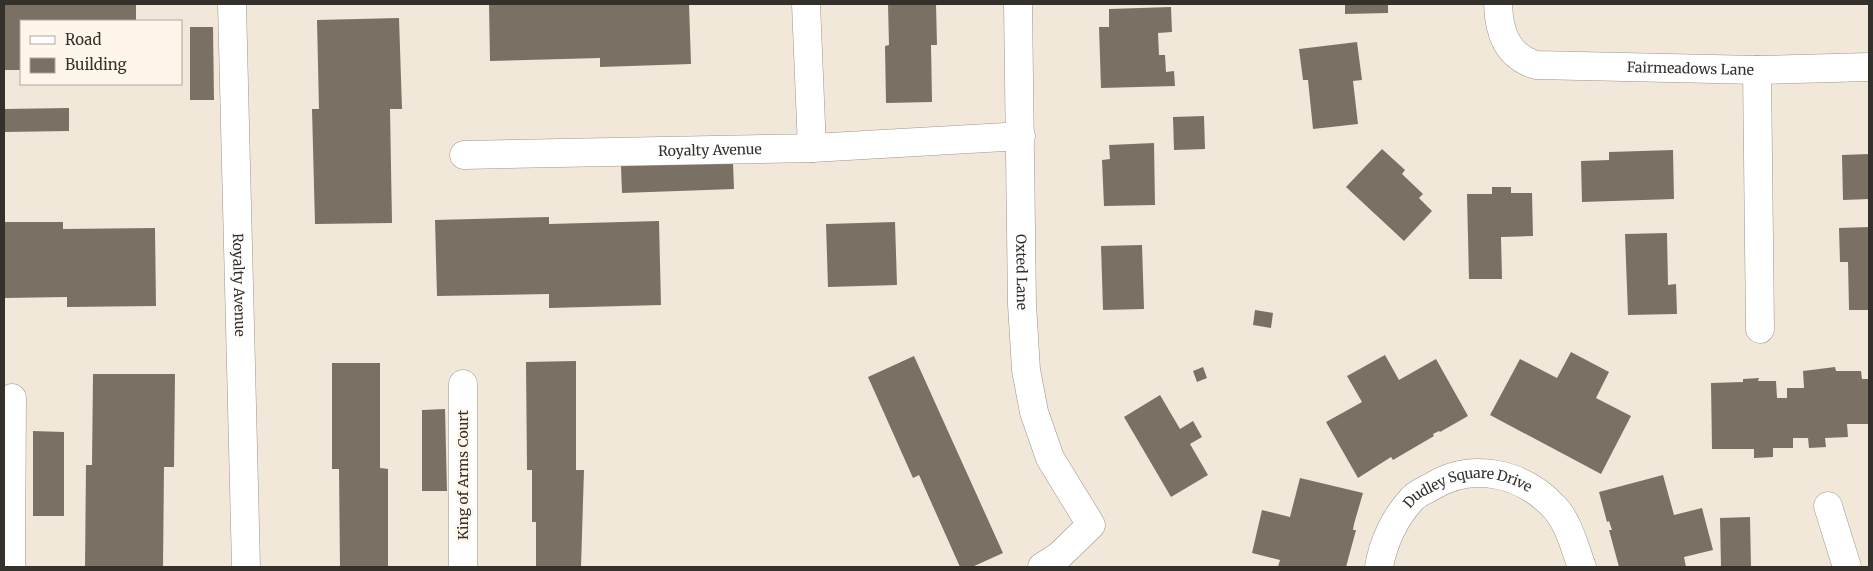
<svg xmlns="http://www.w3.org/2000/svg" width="1873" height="571" font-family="Merriweather,serif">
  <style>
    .building { fill: #7a7164 }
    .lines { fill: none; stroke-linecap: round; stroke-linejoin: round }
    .minor-casing { stroke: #9e9587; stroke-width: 29 }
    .minor { stroke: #fff; stroke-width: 28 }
    .labels { text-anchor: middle; stroke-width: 5; stroke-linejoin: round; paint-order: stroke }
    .street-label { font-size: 14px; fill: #34302b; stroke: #fef6ea }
  </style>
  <rect width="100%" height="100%" fill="#f2e8d9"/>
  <g class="building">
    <polygon points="4,4 136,4 136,21 21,21 21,70 4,70"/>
    <polygon points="489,4 689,4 691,64 600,67 600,58 490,61"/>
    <polygon points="888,4 936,4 937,45 931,45 932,102 886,103 885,46 889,45"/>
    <polygon points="1345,4 1388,4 1388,13 1345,14"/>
    <polygon points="1171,7 1172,32 1158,33 1159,55 1165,55 1166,72 1174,71 1175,86 1101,88 1099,27 1109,27 1109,9"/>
    <polygon points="399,18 402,109 390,109 392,223 315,224 312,109 319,109 317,20"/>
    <polygon points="190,27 213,27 214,100 190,100"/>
    <polygon points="1357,42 1362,80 1353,81 1358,124 1313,129 1308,80 1303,80 1299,49"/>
    <polygon points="69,108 69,131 4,132 4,109"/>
    <polygon points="1204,116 1205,149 1174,150 1173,117"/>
    <polygon points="1154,143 1155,205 1104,206 1102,160 1110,159 1109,145"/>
    <polygon points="1382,149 1405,170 1402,174 1423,194 1419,198 1432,211 1404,241 1346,187"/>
    <polygon points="1673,150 1674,199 1582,202 1581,161 1609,160 1609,152"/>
    <polygon points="1869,154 1869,199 1843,200 1842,155"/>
    <polygon points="733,162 734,189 622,193 621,166"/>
    <polygon points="1492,187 1511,187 1511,193 1532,193 1533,236 1501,237 1502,279 1469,279 1467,194 1492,194"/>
    <polygon points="549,217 549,224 659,221 661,305 549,308 549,294 437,296 435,220"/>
    <polygon points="4,222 63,222 63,229 155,228 156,306 67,307 67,297 4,298"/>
    <polygon points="895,222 897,285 828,287 826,224"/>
    <polygon points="1869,227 1869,310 1849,310 1848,262 1840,262 1839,228"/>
    <polygon points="1667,233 1668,285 1676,284 1677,314 1628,315 1625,234"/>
    <polygon points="1142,245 1144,309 1103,310 1101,246"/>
    <polygon points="1255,310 1273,313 1271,328 1253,325"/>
    <polygon points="1571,352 1609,372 1596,398 1631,416 1601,474 1490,415 1520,359 1557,378"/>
    <polygon points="1385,355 1399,380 1436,359 1468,416 1440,432 1439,431 1433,434 1434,436 1393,460 1391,457 1358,478 1326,422 1362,402 1347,376"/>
    <polygon points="914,356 1003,553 972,567 960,567 919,475 913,478 868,377"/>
    <polygon points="576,361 576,470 584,470 581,567 536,567 536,522 532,522 532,470 527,470 526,362"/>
    <polygon points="332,363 380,363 380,468 388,469 388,567 340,567 339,469 332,469"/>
    <polygon points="1203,367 1207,378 1197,382 1193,371"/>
    <polygon points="1835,367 1836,371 1861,371 1862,379 1868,379 1869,424 1847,424 1848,437 1825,438 1826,447 1809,448 1808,438 1793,438 1793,448 1773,448 1773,457 1754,458 1754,449 1712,449 1711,383 1743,382 1743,379 1759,378 1758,381 1776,381 1777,398 1787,398 1787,388 1804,388 1803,371"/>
    <polygon points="93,374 175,374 174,467 164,467 163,567 85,567 86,465 92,465"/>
    <polygon points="1160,395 1180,429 1193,421 1202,437 1190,444 1208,475 1171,497 1124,417"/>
    <polygon points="445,409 447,491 422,491 422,410"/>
    <polygon points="33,431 64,432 64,516 33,516"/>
    <polygon points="1663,475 1674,515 1702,508 1713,550 1684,557 1686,567 1619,567 1609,530 1612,530 1609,521 1607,522 1599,492"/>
    <polygon points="1300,478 1363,493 1354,524 1353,530 1356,530 1346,567 1278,567 1280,560 1252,553 1262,510 1290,517"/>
    <polygon points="1750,517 1751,567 1721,567 1720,518"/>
  </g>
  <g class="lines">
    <g class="minor-casing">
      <g id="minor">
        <path id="s1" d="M232,4L246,567"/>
        <path id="s2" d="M1018,4L1022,304L1026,370L1034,412L1050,458L1091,525L1059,556L1042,567"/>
        <path id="s3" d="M1498,4C1499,33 1507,56 1536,65L1757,70L1869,67"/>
        <polyline points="1757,70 1760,329"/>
        <polyline points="812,148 1021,136"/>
        <path id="s4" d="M464,155L812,148L806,4"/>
        <polyline points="463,384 463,567"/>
        <polyline points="1828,506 1847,567"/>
        <polyline points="11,567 12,398"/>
        <path id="s5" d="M1379,567C1383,543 1395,517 1412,499C1416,494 1425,490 1431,487C1472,461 1523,473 1555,508C1569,523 1575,549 1582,567"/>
      </g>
    </g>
    <use href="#minor" class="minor"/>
  </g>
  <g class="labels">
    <g class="street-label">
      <text dy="5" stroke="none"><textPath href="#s3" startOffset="232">Fairmeadows Lane</textPath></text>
      <text dy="5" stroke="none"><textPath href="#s4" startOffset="246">Royalty Avenue</textPath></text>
      <text dy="5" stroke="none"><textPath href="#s2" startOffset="268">Oxted Lane</textPath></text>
      <text dy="5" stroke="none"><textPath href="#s1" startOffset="281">Royalty Avenue</textPath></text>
      <text transform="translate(463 475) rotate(-90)" y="5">King of Arms Court</text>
      <text dy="5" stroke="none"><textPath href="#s5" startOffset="136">Dudley Square Drive</textPath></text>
    </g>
  </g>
  <rect width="1873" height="571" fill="none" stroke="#34302b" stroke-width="10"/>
  <rect x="20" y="20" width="162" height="65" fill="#fef6ea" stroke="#ada79e"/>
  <rect x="30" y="36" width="25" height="8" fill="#ffffff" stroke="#ada79e"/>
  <text x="65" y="45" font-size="15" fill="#34302b">Road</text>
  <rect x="30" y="58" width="25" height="15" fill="#7a7164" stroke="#ada79e"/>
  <text x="65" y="70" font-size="15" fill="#34302b">Building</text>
</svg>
